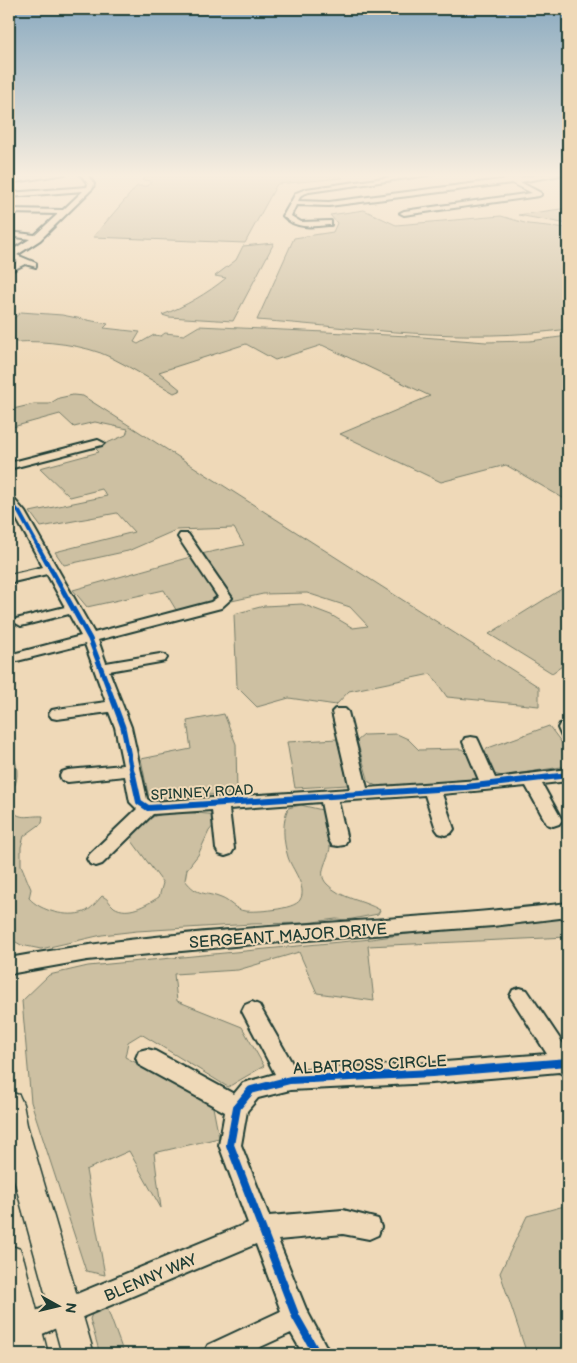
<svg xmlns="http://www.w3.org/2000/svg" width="577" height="1363" font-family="'Balsamiq Sans',sans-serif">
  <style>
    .green { fill: #cdc0a2; stroke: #767e6b }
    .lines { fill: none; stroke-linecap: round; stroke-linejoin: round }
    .minor-casing { stroke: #1f3d34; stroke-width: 4 }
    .major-casing { stroke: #1f3d34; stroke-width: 3 }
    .minor { fill: #efd9b8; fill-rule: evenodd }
    .major { fill: #efd9b8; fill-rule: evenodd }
    .cycleway-far3-casing { stroke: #efd9b8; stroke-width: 6 }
    .cycleway-far2-casing { stroke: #efd9b8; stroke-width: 8 }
    .cycleway-far1-casing { stroke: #efd9b8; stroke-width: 9 }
    .cycleway-casing { stroke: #efd9b8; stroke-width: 11 }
    .cycleway-far3 { stroke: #0057b8; stroke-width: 4 }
    .cycleway-far2 { stroke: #0057b8; stroke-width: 5 }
    .cycleway-far1 { stroke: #0057b8; stroke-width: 6 }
    .cycleway { stroke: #0057b8; stroke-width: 8 }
    .labels { text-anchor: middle; stroke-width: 4; stroke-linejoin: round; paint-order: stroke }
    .street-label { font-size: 14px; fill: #1f3d34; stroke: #efd9b8 }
    .near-street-label { font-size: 16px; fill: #1f3d34; stroke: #efd9b8 }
  </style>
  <rect width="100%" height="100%" fill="#efd9b8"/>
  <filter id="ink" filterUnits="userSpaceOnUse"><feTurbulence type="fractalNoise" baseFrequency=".02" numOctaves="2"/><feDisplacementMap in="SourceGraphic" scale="10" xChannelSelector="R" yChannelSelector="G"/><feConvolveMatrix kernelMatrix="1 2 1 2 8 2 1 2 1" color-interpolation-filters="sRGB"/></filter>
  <g filter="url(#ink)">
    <g class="green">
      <polygon points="147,174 339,174 343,178 277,184 245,243 93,237 137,186 148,186 152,181 142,180"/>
      <polygon points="568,208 568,224 518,215"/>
      <path d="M364,210L396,225L501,216L528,224L568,228V329C466,344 360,328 257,320L294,238L333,232L337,223L330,215Z"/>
      <path d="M274,243L233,321L169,317L162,315C184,307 208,293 226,278L215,276L236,260L243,246Z"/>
      <path d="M21,312L62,315L108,324L104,328L140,332L134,342L138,344L154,335L161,336L165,333L184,335L199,326L409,336L486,342L530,341L568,336V501L506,465L441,482L340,434L430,396L322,345L275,360L246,344L159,372L181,390L174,393C153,381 132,368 110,357C86,345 43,340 16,342L9,329V323Z"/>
      <polygon points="73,395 83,396 539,687 539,706 447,697 431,674 349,691 336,705 289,698 257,707 237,687 234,614 264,606 302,604 331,615 353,628 368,626 350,607 307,593 263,594 178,613 164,590 87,607 73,590 201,554 244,545 234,528 176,530 128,551 64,565 55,552 134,532 117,513 41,527 30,512 107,496 102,489 70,497 40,468 99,452 95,448 126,435 128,429 95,422 74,427 60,414 9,428 9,410 34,404 49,404 59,398"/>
      <polygon points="568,585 568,662 552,673 489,634"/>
      <polygon points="224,714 236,744 237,793 149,799 141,759 191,749 187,721"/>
      <polygon points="549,726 568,751 568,766 502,776 490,773 481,754 488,748"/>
      <polygon points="397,734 408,739 419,750 461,749 471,754 480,776 477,779 378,787 369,782 357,741 364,735"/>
      <polygon points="337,739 348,785 295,788 287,742"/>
      <path d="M9,745C15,757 20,772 15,785L9,789Z"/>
      <path d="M301,805L322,810C328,819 326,823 326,832C326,837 330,842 330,847C329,860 316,873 327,884C341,899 363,900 380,910L378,914L347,920L336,919L305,923L252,924L137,931L102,935L41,949L21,945L9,938V806C19,822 27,815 43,816L42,823L24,836L21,847V865L31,889L29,898C40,911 68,918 84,912C91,910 97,901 102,896C108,898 109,903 114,907C128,916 146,905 159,897L163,883L132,841C139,804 192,813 219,815L220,818L209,831L198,855L187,869L185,880C198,897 204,891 221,898C230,901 235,910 245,911C255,912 294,910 300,900C308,887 291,868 288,857C283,841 282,822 288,808Z"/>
      <polygon points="568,912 568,937 368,946 374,1001 317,993 299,952 238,970 174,974 177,1001 242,1027 264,1066 228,1087 141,1034 128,1042 125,1057 212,1102 219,1138 154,1153 161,1208 129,1151 86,1170 105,1275 86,1271 31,1102 22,1001 49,975 88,966 371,939"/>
      <polygon points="568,1205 568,1354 527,1354 500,1273 527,1216"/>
      <polygon points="96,1304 106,1305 124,1354 100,1354 90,1319"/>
    </g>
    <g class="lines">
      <g class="minor-casing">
        <g id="minor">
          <polygon points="44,174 65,174 9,183 9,179"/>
          <polygon points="80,174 87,174 94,184 93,188 40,240 17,255 36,263 36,267 25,264 9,272 9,267 18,261 9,257 9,252 30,239 9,236 9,232 35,235 58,214 9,213 9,209 63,210 83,191 9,197 9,193 87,187 88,184"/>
          <path d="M413,174H435L309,192L301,195L298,201L329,202L547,174L561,175L520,182L541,193V195L539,196L404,215L400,213L404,211L532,193L512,183L329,206L296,205L291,216L301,222L331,221V225H328C312,227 295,229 283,216L296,193L306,189Z"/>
          <polygon points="98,440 104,443 102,445 9,469 9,463"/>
          <polygon points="9,497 13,498 25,512 94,633 211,602 218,597 178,537 180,534 188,534 232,598 221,608 98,640 106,663 160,654 165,655 167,658 165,661 160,662 109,671 131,727 147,799 151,802 350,789 332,712 335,709 345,709 348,712 367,788 479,780 463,742 465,738 471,737 477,738 479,742 495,778 568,769 568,781 542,784 562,820 559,824 553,826 547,824 526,786 442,794 454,829 451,833 445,835 439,833 436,829 425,795 338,801 347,840 344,845 338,846 332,845 329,840 321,802 229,809 234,849 231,854 225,856 219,854 216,849 212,810 153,814 102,864 96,866 90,864 87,859 90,854 137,809 130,802 125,776 68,782 62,780 60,776 62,772 68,770 123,765 115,727 109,712 57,719 52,718 49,714 52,710 57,709 106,702 85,644 9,663 9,655 81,636 69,614 21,626 14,622 16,619 65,607 47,574 9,583 9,575 43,567 14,514 9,508"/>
          <polygon points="566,723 568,723 568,738 562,737 558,728 560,724"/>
          <path d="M568,903V917L493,926L255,944L87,960L9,974V958C193,923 382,925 568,903Z"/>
          <polygon points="520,988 527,990 568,1051 568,1077 559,1072 432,1083 290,1090 258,1098 247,1111 241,1145 269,1216 343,1210 378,1219 381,1227 378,1235 369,1239 343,1234 278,1240 306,1309 330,1354 303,1354 291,1333 245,1354 204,1354 208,1345 281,1311 256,1244 9,1348 9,1322 248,1223 219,1145 225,1112 139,1065 136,1058 139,1051 147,1049 155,1051 234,1094 243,1083 275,1074 242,1011 245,1005 252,1002 259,1005 296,1070 432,1063 547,1054 510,996 513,990"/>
        </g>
      </g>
      <g class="major-casing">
        <g id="major">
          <polygon points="9,1092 19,1095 23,1104 27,1125 94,1354 62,1354 9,1161"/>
          <polygon points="9,1245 20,1249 24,1260 48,1354 16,1354 9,1325"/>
        </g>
      </g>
      <use href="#minor" class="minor"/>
      <use href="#major" class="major"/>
      <g class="cycleway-far3-casing">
        <polyline id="cycleway-far3" points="9,501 19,512 51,570"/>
      </g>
      <g class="cycleway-far2-casing">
        <g id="cycleway-far2">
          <polyline points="51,569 90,639 123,727 133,776"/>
          <polyline points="560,776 568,775"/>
        </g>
      </g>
      <g class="cycleway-far1-casing">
        <polyline id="cycleway-far1" points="133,775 139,802 148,808 466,787 568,775"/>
      </g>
      <g class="cycleway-casing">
        <polyline id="cycleway" points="317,1354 296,1317 230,1145 237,1107 251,1090 290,1080 432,1073 568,1062"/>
      </g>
      <use href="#cycleway-far3" class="cycleway-far3"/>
      <use href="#cycleway-far2" class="cycleway-far2"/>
      <use href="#cycleway-far1" class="cycleway-far1"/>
      <use href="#cycleway" class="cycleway"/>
    </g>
  </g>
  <linearGradient id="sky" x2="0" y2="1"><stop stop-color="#8aaac0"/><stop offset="0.48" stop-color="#f8eedf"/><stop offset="1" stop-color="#f8eedf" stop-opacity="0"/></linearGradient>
  <rect width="577" height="365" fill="url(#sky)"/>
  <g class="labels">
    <g class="street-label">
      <text transform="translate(202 792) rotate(-3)" y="5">SPINNEY ROAD</text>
    </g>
    <g class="near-street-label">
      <text transform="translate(288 935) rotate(-4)" y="6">SERGEANT MAJOR DRIVE</text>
      <text transform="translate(370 1064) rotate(-3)" y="6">ALBATROSS CIRCLE</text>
      <text transform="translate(150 1277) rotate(-23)" y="6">BLENNY WAY</text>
    </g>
  </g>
  <rect width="577" height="1363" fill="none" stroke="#efd9b8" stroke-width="30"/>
  <rect x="15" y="15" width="547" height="1333" fill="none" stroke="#1f3d34" stroke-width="2" filter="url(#ink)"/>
  <g transform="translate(58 1306) rotate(98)" stroke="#efd9b8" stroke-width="4" paint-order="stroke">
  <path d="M0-4L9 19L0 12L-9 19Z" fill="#1f3d34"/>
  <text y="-8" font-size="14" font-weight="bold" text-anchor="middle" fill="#1f3d34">N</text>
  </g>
</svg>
